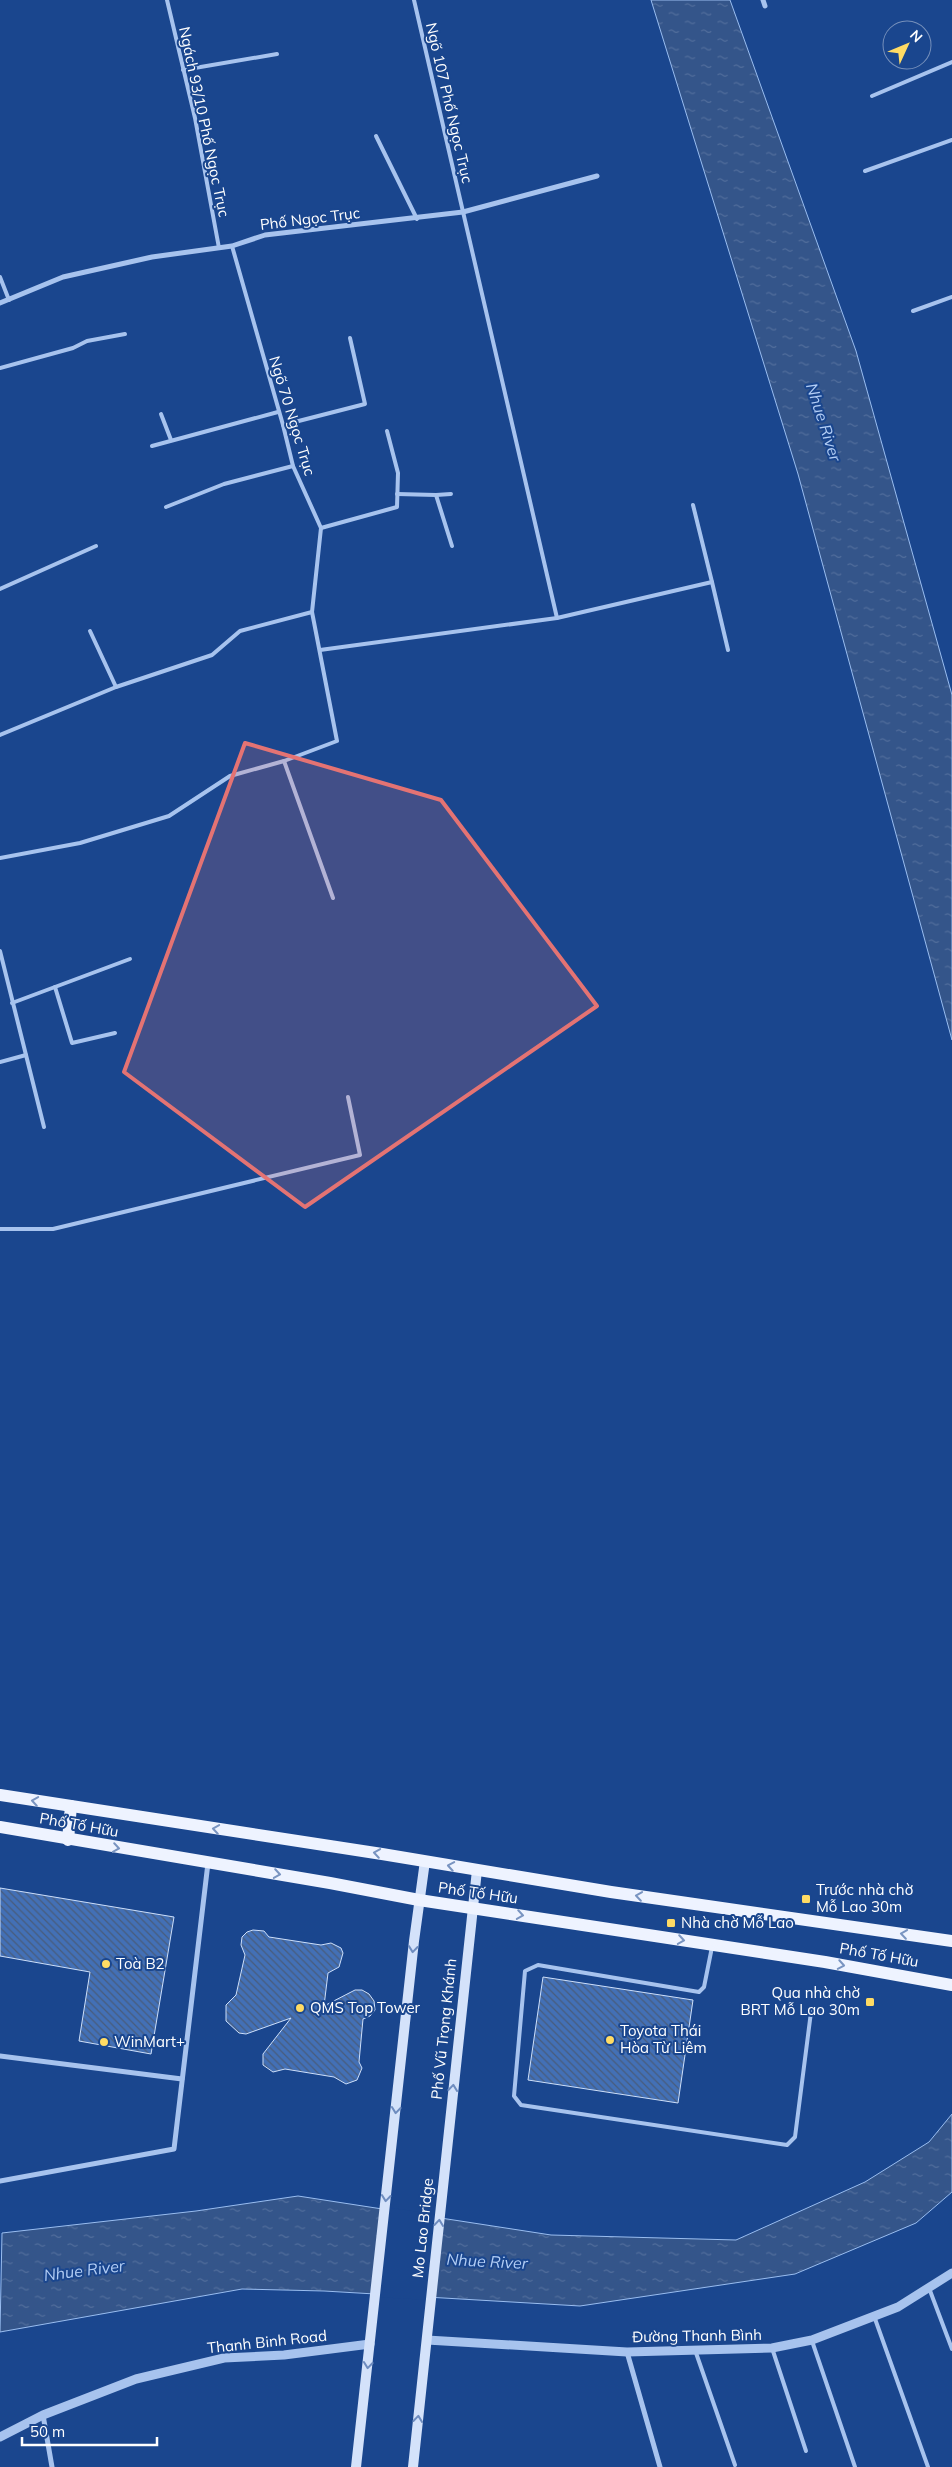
<svg xmlns="http://www.w3.org/2000/svg" width="952" height="2467" font-family="Mulish,sans-serif">
  <style>
    .water { fill: url(#water-ripples); stroke: #99bdf0 }
    .pier { fill: #1a468e }
    .building { fill: url(#building-back-hatch); stroke: #cddffa }
    .lines { fill: none; stroke-linecap: round; stroke-linejoin: round }
    .service { stroke: #a7c3ee; stroke-width: 4 }
    .minor { stroke: #a7c3ee; stroke-width: 5 }
    .tertiary { stroke: #a7c3ee; stroke-width: 9 }
    .secondary { stroke: #d4e2fa; stroke-width: 10 }
    .primary { stroke: #eef3ff; stroke-width: 12 }
    .oneway { stroke: #7994c1 }
    .oneway2 { stroke: #6e8cbf }
    .marked { fill: #e47373; fill-opacity: 0.2; stroke: #e47373; stroke-width: 4; stroke-linejoin: round }
    .poi-dot { fill: #ffdb64; stroke: #1a468e; stroke-width: 2 }
    .labels { text-anchor: middle; stroke-width: 4; stroke-linejoin: round; paint-order: stroke }
    .street-label { font-size: 15px; fill: #fff; stroke: #1a468e }
    .poi-label { font-size: 15px; fill: #fff; stroke: #1a468e; text-anchor: start }
    .water-label { font-size: 16px; font-style: italic; fill: #b2cdf5; stroke: #1a468e }
  </style>
  <defs>
    <pattern id="water-ripples" width="26" height="14" patternUnits="userSpaceOnUse" patternTransform="scale(1.25)"><rect width="26" height="14" fill="#34558a"/><path d="M2 4q2-2 4 0t4 0M15 11q2-2 4 0t4 0" fill="none" stroke="#526e9c"/></pattern>
    <pattern id="building-back-hatch" width="6" height="6" patternUnits="userSpaceOnUse" patternTransform="scale(1.25)"><rect width="6" height="6" fill="#4370b6"/><path d="M-1 5l2 2M0 0l6 6M5-1l2 2" fill="none" stroke="#485c7c"/></pattern>
  </defs>
  <rect width="100%" height="100%" fill="#1a468e"/>
  <g class="water">
    <polygon points="651,0 730,0 856,351 952,695 952,1040 798,474"/>
    <polygon points="952,2114 952,2192 916,2223 795,2274 580,2306 324,2291 242,2289 0,2332 2,2233 196,2211 298,2196 551,2235 736,2240 865,2182 929,2142"/>
  </g>
  <polygon class="pier" points="385,2207 439,2215 430,2300 375,2297"/>
  <g class="building">
    <polygon points="0,1888 174,1917 151,2054 79,2041 90,1972 0,1956"/>
    <polygon points="253,1930 264,1931 269,1937 321,1945 331,1943 341,1948 343,1953 339,1967 328,1973 324,2006 355,1990 362,1990 369,1994 374,2001 375,2010 370,2016 363,2019 359,2062 362,2068 357,2080 346,2084 334,2077 285,2069 273,2072 263,2065 263,2054 291,2018 246,2034 239,2033 226,2021 226,2005 236,1995 245,1955 241,1945 242,1937 247,1932"/>
    <polygon points="543,1977 693,2000 678,2103 528,2080"/>
  </g>
  <g class="lines">
    <g class="service">
      <polyline points="167,0 195,118 219,248"/>
      <polyline points="414,0 557,618"/>
      <polyline points="183,70 277,54"/>
      <polyline points="872,96 952,62"/>
      <polyline points="376,136 417,219"/>
      <polyline points="865,171 952,140"/>
      <polyline points="0,277 9,300"/>
      <polyline points="913,311 952,297"/>
      <polyline points="0,368 73,348 87,341 125,334"/>
      <polyline points="161,414 171,440"/>
      <polyline points="283,425 365,404 350,338"/>
      <polyline points="152,446 278,412"/>
      <polyline points="397,494 436,495 452,546"/>
      <polyline points="436,495 451,494"/>
      <polyline points="693,505 712,582"/>
      <polyline points="166,507 224,484 293,466"/>
      <polyline points="321,528 397,507 398,473 387,431"/>
      <polyline points="0,589 96,546"/>
      <polyline points="90,631 116,687"/>
      <polyline points="320,650 557,618 712,582 728,650"/>
      <polyline points="0,735 116,687 212,655 240,631 312,612"/>
      <polyline points="284,761 333,898"/>
      <polyline points="0,858 80,843 169,816 230,776 284,761 337,741 312,612 321,528 293,466 283,425 232,246"/>
      <polyline points="0,951 44,1127"/>
      <polyline points="55,987 72,1043 115,1033"/>
      <polyline points="12,1003 130,959"/>
      <polyline points="0,1062 26,1055"/>
      <polyline points="0,1229 53,1229 360,1155 348,1097"/>
      <polyline points="712,1947 704,1987 699,1992 538,1965 525,1971 514,2096 521,2105 787,2145 795,2137 811,2012"/>
      <polyline points="929,2288 952,2349"/>
      <polyline points="874,2316 928,2467"/>
      <polyline points="812,2341 855,2467"/>
      <polyline points="772,2348 806,2451"/>
      <polyline points="695,2350 735,2465"/>
    </g>
    <g class="minor">
      <polyline points="763,0 765,6"/>
      <polyline points="0,303 63,277 152,257 232,246 265,235 463,212 597,176"/>
      <polyline points="0,2056 182,2079"/>
      <polyline points="0,2181 174,2149 208,1863"/>
      <polyline points="627,2352 660,2467"/>
      <polyline points="43,2415 52,2467"/>
    </g>
    <g class="tertiary">
      <polyline points="427,2340 627,2352 772,2348 812,2340 898,2307 952,2273"/>
      <polyline points="0,2437 43,2415 136,2379 224,2358 284,2355 370,2344"/>
    </g>
    <g class="secondary">
      <polyline points="356,2467 414,1941 425,1861"/>
      <polyline points="413,2467 477,1870"/>
    </g>
    <g class="primary">
      <polyline points="0,1795 382,1854 611,1892 952,1941"/>
      <polyline points="0,1827 330,1883 419,1900 825,1962 952,1985"/>
      <polyline points="68,1840 71,1806"/>
    </g>
  </g>
  <defs><path id="oneway-chevron" d="M-2-3.5L2.5 0L-2 3.5" fill="none" stroke-width="1.6" stroke-linecap="round" stroke-linejoin="round" transform="scale(1.25)"/></defs>
  <g class="oneway">
    <use href="#oneway-chevron" transform="translate(35 1801) rotate(-171)"/>
    <use href="#oneway-chevron" transform="translate(216 1829) rotate(-171)"/>
    <use href="#oneway-chevron" transform="translate(116 1848) rotate(9)"/>
    <use href="#oneway-chevron" transform="translate(377 1853) rotate(-171)"/>
    <use href="#oneway-chevron" transform="translate(451 1866) rotate(-170)"/>
    <use href="#oneway-chevron" transform="translate(277 1874) rotate(9)"/>
    <use href="#oneway-chevron" transform="translate(639 1896) rotate(-172)"/>
    <use href="#oneway-chevron" transform="translate(520 1915) rotate(9)"/>
    <use href="#oneway-chevron" transform="translate(904 1934) rotate(-172)"/>
    <use href="#oneway-chevron" transform="translate(681 1940) rotate(9)"/>
    <use href="#oneway-chevron" transform="translate(841 1965) rotate(10)"/>
  </g>
  <g class="oneway2">
    <use href="#oneway-chevron" transform="translate(413 1949) rotate(96)"/>
    <use href="#oneway-chevron" transform="translate(453 2088) rotate(-84)"/>
    <use href="#oneway-chevron" transform="translate(396 2110) rotate(96)"/>
    <use href="#oneway-chevron" transform="translate(386 2198) rotate(96)"/>
    <use href="#oneway-chevron" transform="translate(439 2223) rotate(-84)"/>
    <use href="#oneway-chevron" transform="translate(368 2365) rotate(96)"/>
    <use href="#oneway-chevron" transform="translate(418 2419) rotate(-84)"/>
  </g>
  <path class="marked" d="M245,743L441,800L597,1006L305,1207L124,1072Z"/>
  <g class="poi-dot">
    <rect x="801" y="1894" width="10" height="10" rx="2.5"/>
    <rect x="666" y="1918" width="10" height="10" rx="2.5"/>
    <circle cx="106" cy="1964" r="5"/>
    <rect x="865" y="1997" width="10" height="10" rx="2.5"/>
    <circle cx="300" cy="2008" r="5"/>
    <circle cx="610" cy="2040" r="5"/>
    <circle cx="104" cy="2042" r="5"/>
  </g>
  <g class="labels">
    <g class="street-label">
      <text transform="translate(449 103) rotate(77)" y="5">Ngõ 107 Phố Ngọc Trục</text>
      <text transform="translate(204 122) rotate(78)" y="5">Ngách 93/10 Phố Ngọc Trục</text>
      <text transform="translate(310 219) rotate(-7)" y="5">Phố Ngọc Trục</text>
      <text transform="translate(292 416) rotate(73)" y="5">Ngõ 70 Ngọc Trục</text>
      <text transform="translate(79 1825) rotate(10)" y="5">Phố Tố Hữu</text>
      <text transform="translate(478 1893) rotate(8)" y="5">Phố Tố Hữu</text>
      <text transform="translate(879 1955) rotate(10)" y="5">Phố Tố Hữu</text>
      <text transform="translate(444 2029) rotate(-84)" y="5">Phố Vũ Trọng Khánh</text>
      <text transform="translate(423 2228) rotate(-84)" y="5">Mo Lao Bridge</text>
      <text transform="translate(697 2336) rotate(-1)" y="5">Đường Thanh Bình</text>
      <text transform="translate(267 2342) rotate(-6)" y="5">Thanh Binh Road</text>
    </g>
    <g class="poi-label">
      <text x="816" y="1895">Trước nhà chờ<tspan x="816" dy="17">Mỗ Lao 30m</tspan></text>
      <text x="681" y="1928">Nhà chờ Mỗ Lao</text>
      <text x="116" y="1969">Toà B2</text>
      <text x="860" y="1998" text-anchor="end">Qua nhà chờ<tspan x="860" dy="17">BRT Mỗ Lao 30m</tspan></text>
      <text x="310" y="2013">QMS Top Tower</text>
      <text x="620" y="2036">Toyota Thái<tspan x="620" dy="17">Hòa Từ Liêm</tspan></text>
      <text x="114" y="2047">WinMart+</text>
    </g>
    <g class="water-label">
      <text transform="translate(824 422) rotate(72)" y="6">Nhue River</text>
      <text transform="translate(487 2261) rotate(3)" y="6">Nhue River</text>
      <text transform="translate(84 2270) rotate(-7)" y="6">Nhue River</text>
    </g>
  </g>
  <g transform="translate(907 45) rotate(46)"><circle r="24" fill="#1a468e" stroke="#7690bb"/>
  <path d="M0-4L9 19L0 12L-9 19Z" fill="#ffdb64"/>
  <text y="-8" font-size="14" font-weight="bold" text-anchor="middle" fill="#ffffff">N</text>
  </g>
  <path d="M22 2437v8h135v-8" fill="none" stroke="#ffffff" stroke-width="2.5"/>
  <text x="30" y="2437" font-size="15" fill="#ffffff" stroke="#1a468e" stroke-width="4" paint-order="stroke">50 m</text>
</svg>
